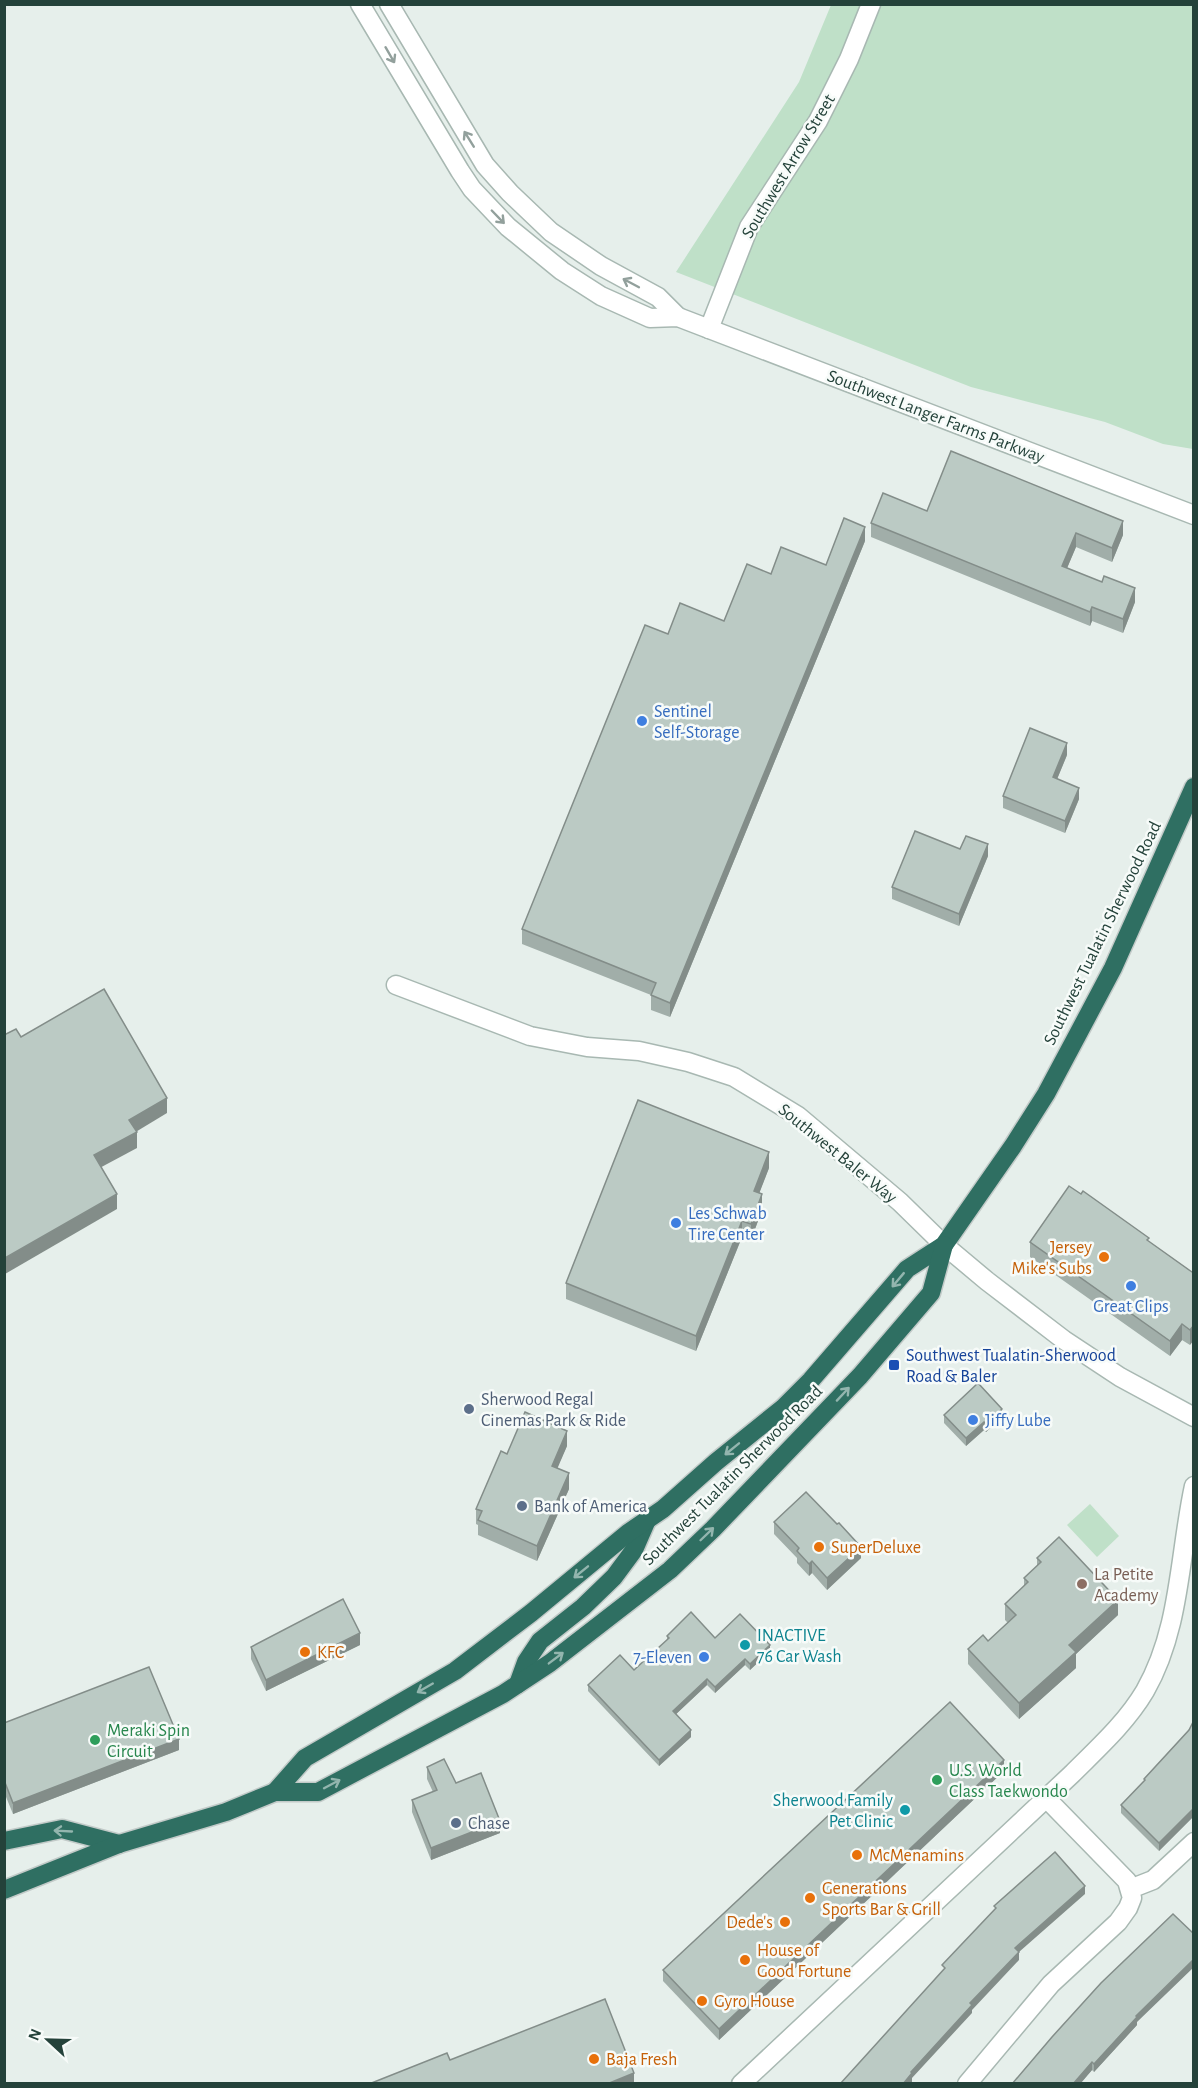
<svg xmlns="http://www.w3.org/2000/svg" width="1198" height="2088" font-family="'Alegreya Sans',sans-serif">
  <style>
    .green { fill: #bfe0c8 }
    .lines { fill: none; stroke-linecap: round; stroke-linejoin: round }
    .minor-casing { stroke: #a8b8b2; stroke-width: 21 }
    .highway-casing { stroke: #c2cac8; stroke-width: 21 }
    .minor { stroke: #fff; stroke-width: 18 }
    .highway { stroke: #2f6f62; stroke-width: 18 }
    .wall { fill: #a1aea9 }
    .shaded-wall { fill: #838d89 }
    .building { fill: #bbcac4; stroke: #838d89; stroke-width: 1.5 }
    .oneway { stroke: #92a09c }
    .oneway2 { stroke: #93b5ae }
    .shop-dot { fill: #3f7fe0; stroke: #f7fbf9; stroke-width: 2 }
    .food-dot { fill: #e8710a; stroke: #f7fbf9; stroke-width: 2 }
    .transit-dot { fill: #1a4fb4; stroke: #f7fbf9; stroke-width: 2 }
    .service-dot { fill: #5c6f8a; stroke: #f7fbf9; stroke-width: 2 }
    .education-dot { fill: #8d6e63; stroke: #f7fbf9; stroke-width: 2 }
    .culture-dot { fill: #0f9aa8; stroke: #f7fbf9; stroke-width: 2 }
    .leisure-dot { fill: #2e9e5b; stroke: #f7fbf9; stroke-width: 2 }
    .labels { text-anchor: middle; stroke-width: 5; stroke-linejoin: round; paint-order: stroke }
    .street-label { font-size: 18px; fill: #24423a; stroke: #f7fbf9 }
    .shop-label { font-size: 18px; fill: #366cbe; stroke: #f7fbf9; text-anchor: start }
    .food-label { font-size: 18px; fill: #c56008; stroke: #f7fbf9; text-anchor: start }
    .transit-label { font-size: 18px; fill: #164399; stroke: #f7fbf9; text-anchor: start }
    .service-label { font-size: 18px; fill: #4e5e75; stroke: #f7fbf9; text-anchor: start }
    .education-label { font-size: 18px; fill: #785e54; stroke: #f7fbf9; text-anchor: start }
    .culture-label { font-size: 18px; fill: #0d838f; stroke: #f7fbf9; text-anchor: start }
    .leisure-label { font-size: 18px; fill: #27864d; stroke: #f7fbf9; text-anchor: start }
  </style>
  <rect width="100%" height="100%" fill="#e6efeb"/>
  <g class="green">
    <polygon points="831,5 1193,5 1193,449 1163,444 1105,422 971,387 676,272 799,82"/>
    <polygon points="1090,1504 1119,1536 1097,1557 1067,1525"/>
  </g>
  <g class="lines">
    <g class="minor-casing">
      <g id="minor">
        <polyline points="360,4 460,171 472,189 508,227 562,271 601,296 650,318 678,317 1194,515"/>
        <polyline points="389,4 485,165 510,193 551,232 601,266 658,297 678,317"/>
        <polyline points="709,329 749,227 818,121 849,59 871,4"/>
        <polyline points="396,985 530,1036 587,1047 639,1051 688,1062 734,1077 798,1116 900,1202 944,1245 987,1281 1064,1340 1120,1377 1194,1417"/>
        <polyline points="1130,1889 1153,1880 1194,1842"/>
        <path d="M741,2084L1072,1774C1098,1748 1126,1723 1145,1691C1181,1628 1179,1555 1194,1486"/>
        <polyline points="967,2084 1051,1984 1118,1922 1128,1908 1132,1898 1127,1881 1046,1798"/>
      </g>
    </g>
    <g class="highway-casing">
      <g id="highway">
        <polyline points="518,1684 526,1662 540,1641 583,1607 614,1577 634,1550 647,1520"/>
        <polyline points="275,1792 305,1758 455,1671 531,1613 628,1533 663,1509 716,1462 783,1408 811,1380 907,1269 944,1245 1013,1146 1046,1094 1078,1034 1113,968 1194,787"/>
        <polyline points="4,1841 62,1829 119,1844"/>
        <polyline points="4,1890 119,1844 226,1812 275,1792 318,1792 503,1694 550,1663 670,1570 713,1529 860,1376 931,1293 944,1245"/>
      </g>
    </g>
    <use href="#minor" class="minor"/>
    <use href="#highway" class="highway"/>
  </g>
  <g class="wall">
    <polygon points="927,511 1123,535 1112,562 1076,547 1067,568 1135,602 1123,633 1092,621 1090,626 871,537 871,523"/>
    <polygon points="865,541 670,1017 651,1010 651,995 522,944 522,929 668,634 724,621 771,574 826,565"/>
    <polygon points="1067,755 1057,779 1079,799 1065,833 1003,808 1003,796"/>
    <polygon points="960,849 988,856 959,926 892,899 892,887"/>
    <polygon points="769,1168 759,1193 762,1210 751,1240 742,1237 696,1351 566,1299 566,1283"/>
    <polygon points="1030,1242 1149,1242 1192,1272 1190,1345 1182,1340 1170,1356 1030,1257"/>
    <polygon points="944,1415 1002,1417 986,1432 984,1430 966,1446 944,1423"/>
    <polygon points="567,1446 557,1468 569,1489 537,1561 478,1535 478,1525 476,1524 476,1509 507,1454"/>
    <polygon points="774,1522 861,1558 827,1590 812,1573 809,1576 797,1563 797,1558 774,1534"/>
    <polygon points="1037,1558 1118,1615 1076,1654 1076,1668 1019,1719 968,1664 968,1649 988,1641 1008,1623 1005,1620 1005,1604 1024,1586 1024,1578 1037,1567"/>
    <polygon points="667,1636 715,1638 770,1651 750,1670 745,1665 715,1693 707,1685 676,1714 691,1737 659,1766 588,1691 588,1685 634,1670 667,1640"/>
    <polygon points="360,1645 266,1691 251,1659 251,1647"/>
    <polygon points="1194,1720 1194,1816 1159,1851 1121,1813 1121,1805 1144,1782 1144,1779 1189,1730"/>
    <polygon points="4,1723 179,1750 13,1814 4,1792"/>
    <polygon points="427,1767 456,1783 500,1833 431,1860 412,1812 412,1800 433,1792 427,1779"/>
    <polygon points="1004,1771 719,2040 663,1981 663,1970"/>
    <polygon points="1137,2022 1137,2025 1094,2072 1092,2070 1080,2084 1012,2084"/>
  </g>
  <g class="shaded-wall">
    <polygon points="1123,521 1123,535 1112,562 1112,548"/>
    <polygon points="865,527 865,541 670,1017 670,1003"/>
    <polygon points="1076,533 1076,547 1062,580 1062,566"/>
    <polygon points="1135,588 1135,602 1123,633 1123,619"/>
    <polygon points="1092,607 1092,621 1090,626 1090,612"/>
    <polygon points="1067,743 1067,755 1053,789 1053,777"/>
    <polygon points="1079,788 1079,799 1065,833 1065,821"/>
    <polygon points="988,844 988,856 959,926 959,914"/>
    <polygon points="167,1098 167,1113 129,1136 129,1120"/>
    <polygon points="137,1132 137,1148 94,1171 94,1155"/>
    <polygon points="769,1152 769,1168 754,1207 754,1191"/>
    <polygon points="117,1194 117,1209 5,1274 5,1258"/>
    <polygon points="762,1194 762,1210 751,1240 751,1224"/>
    <polygon points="742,1221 742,1237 696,1351 696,1336"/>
    <polygon points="1182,1324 1182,1340 1170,1356 1170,1341"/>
    <polygon points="1194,1325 1194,1340 1190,1345 1190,1330"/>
    <polygon points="1002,1409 1002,1417 986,1432 986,1424"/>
    <polygon points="984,1422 984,1430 966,1446 966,1438"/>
    <polygon points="567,1431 567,1446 552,1481 552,1466"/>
    <polygon points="569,1473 569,1489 537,1561 537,1546"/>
    <polygon points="861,1547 861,1558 827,1590 827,1578"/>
    <polygon points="812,1561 812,1573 809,1576 809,1564"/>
    <polygon points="1118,1600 1118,1615 1076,1654 1076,1668 1019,1719 1019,1703 1069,1645"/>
    <polygon points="360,1633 360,1645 266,1691 266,1680"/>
    <polygon points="770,1645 770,1651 750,1670 750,1664"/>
    <polygon points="745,1659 745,1665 715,1693 715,1687"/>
    <polygon points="707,1679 707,1685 673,1717 673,1711"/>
    <polygon points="691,1730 691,1737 659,1766 659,1760"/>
    <polygon points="179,1739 179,1750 13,1814 13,1803"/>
    <polygon points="1004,1760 1004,1771 719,2040 719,2029"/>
    <polygon points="1194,1808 1194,1816 1159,1851 1159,1843"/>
    <polygon points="500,1821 500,1833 431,1860 431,1848"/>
    <polygon points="1085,1886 1085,1894 1019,1952 1019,1960 972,2010 972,2013 912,2078 912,2082 910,2084 903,2084 911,2072 970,2003 1015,1948"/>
    <polygon points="1194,1959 1194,1967 1137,2022 1137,2025 1094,2072 1094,2064 1136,2016"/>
    <polygon points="1092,2062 1092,2070 1080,2084 1073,2084"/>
    <polygon points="634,2073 634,2084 607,2084"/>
  </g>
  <g class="building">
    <polygon points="951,451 1123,521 1112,548 1076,533 1062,566 1102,582 1104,576 1135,588 1123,619 1092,607 1090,612 871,523 883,493 927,511"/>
    <polygon points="844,518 865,527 670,1003 651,995 656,983 522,929 645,625 668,634 680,603 724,621 747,564 771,574 781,547 826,565"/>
    <polygon points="1030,728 1067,743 1053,777 1079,788 1065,821 1003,796"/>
    <polygon points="915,831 960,849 966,836 988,844 959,914 892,887"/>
    <polygon points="104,989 167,1098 129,1120 137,1132 94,1155 117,1194 5,1258 4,1035 16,1029 21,1037"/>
    <polygon points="638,1100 769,1152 754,1191 762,1194 751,1224 742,1221 696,1336 566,1283"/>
    <polygon points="1069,1186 1081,1194 1083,1191 1149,1238 1147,1240 1192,1272 1194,1271 1194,1325 1190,1330 1182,1324 1170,1341 1030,1242"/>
    <polygon points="978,1383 1002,1409 986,1424 984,1422 966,1438 944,1415"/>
    <polygon points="525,1412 567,1431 552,1466 569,1473 537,1546 478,1520 482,1511 476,1509 501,1451 507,1454"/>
    <polygon points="806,1492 837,1524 839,1523 861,1547 827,1578 812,1561 809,1564 797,1551 799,1548 774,1522"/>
    <polygon points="1059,1537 1118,1600 1069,1645 1076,1652 1019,1703 968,1649 983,1635 988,1641 1016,1615 1005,1604 1028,1582 1024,1578 1041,1562 1037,1558"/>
    <polygon points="343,1599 360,1633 266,1680 251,1647"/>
    <polygon points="691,1612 715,1638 740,1614 770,1645 750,1664 745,1659 715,1687 707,1679 673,1711 691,1730 659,1760 588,1685 620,1655 634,1670 669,1638 667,1636"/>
    <polygon points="149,1667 179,1739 13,1803 4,1780 4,1723"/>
    <polygon points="950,1702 1004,1760 719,2029 663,1970"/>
    <polygon points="1194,1720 1194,1808 1159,1843 1121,1805 1145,1780 1144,1779 1189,1730"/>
    <polygon points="444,1759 456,1783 481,1773 500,1821 431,1848 412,1800 437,1790 427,1767"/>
    <polygon points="1055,1852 1085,1886 1015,1948 1019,1952 970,2003 972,2005 911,2072 912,2073 903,2084 840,2084 945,1968 942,1965 996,1908 994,1906"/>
    <polygon points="1173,1914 1194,1934 1194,1959 1136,2016 1137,2017 1094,2064 1092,2062 1073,2084 1012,2084 1052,2037 1101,1983"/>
    <polygon points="605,1999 634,2073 607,2084 369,2084 447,2053 450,2060"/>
  </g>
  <defs><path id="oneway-shaft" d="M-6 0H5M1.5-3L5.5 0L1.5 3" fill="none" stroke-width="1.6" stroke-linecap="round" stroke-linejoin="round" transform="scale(1.5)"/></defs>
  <g class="oneway">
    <use href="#oneway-shaft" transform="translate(390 55) rotate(60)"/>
    <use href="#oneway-shaft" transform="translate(469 139) rotate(-122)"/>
    <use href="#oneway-shaft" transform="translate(498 217) rotate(46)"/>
    <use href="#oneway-shaft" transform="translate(631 283) rotate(-152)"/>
  </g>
  <g class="oneway2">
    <use href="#oneway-shaft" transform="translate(898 1280) rotate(130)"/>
    <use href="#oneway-shaft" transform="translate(843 1394) rotate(-47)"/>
    <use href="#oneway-shaft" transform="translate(732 1449) rotate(141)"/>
    <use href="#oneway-shaft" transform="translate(707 1534) rotate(-44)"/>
    <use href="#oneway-shaft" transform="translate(581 1572) rotate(141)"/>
    <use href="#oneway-shaft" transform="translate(556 1658) rotate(-37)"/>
    <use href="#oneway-shaft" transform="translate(425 1688) rotate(150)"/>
    <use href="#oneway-shaft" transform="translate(332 1784) rotate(-28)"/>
    <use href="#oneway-shaft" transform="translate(63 1831) rotate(-177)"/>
  </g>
  <g class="shop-dot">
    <circle cx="642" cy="721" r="6"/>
    <circle cx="676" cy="1223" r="6"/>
    <circle cx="1131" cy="1286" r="6"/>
    <circle cx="973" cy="1420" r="6"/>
    <circle cx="704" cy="1657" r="6"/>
  </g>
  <g class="food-dot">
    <circle cx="1104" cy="1257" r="6"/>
    <circle cx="819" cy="1547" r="6"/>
    <circle cx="305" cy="1652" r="6"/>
    <circle cx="857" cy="1855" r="6"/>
    <circle cx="810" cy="1898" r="6"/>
    <circle cx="785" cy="1922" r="6"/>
    <circle cx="745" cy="1960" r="6"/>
    <circle cx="702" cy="2001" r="6"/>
    <circle cx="594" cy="2059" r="6"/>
  </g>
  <rect class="transit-dot" x="888" y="1359" width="12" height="12" rx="3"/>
  <g class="service-dot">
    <circle cx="469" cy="1409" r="6"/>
    <circle cx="522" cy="1506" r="6"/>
    <circle cx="456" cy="1823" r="6"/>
  </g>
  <circle class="education-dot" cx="1082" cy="1584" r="6"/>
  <g class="culture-dot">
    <circle cx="745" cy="1645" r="6"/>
    <circle cx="905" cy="1810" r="6"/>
  </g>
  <g class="leisure-dot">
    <circle cx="95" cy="1740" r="6"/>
    <circle cx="937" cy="1780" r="6"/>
  </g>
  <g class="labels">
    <g class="street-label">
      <text transform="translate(788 166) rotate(-59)" y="6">Southwest Arrow Street</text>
      <text transform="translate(936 416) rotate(21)" y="6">Southwest Langer Farms Parkway</text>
      <text transform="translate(1102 933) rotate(-64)" y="6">Southwest Tualatin Sherwood Road</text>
      <text transform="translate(838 1153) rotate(39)" y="6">Southwest Baler Way</text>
      <text transform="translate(732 1475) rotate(-45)" y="6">Southwest Tualatin Sherwood Road</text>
    </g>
    <g class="shop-label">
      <text x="654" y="717">Sentinel<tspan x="654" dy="21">Self-Storage</tspan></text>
      <text x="688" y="1219">Les Schwab<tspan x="688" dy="21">Tire Center</tspan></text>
      <text x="1131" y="1312" text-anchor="middle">Great Clips</text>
      <text x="985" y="1426">Jiffy Lube</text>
      <text x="692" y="1663" text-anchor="end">7-Eleven</text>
    </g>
    <g class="food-label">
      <text x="1092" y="1253" text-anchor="end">Jersey<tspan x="1092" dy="21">Mike's Subs</tspan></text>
      <text x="831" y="1553">SuperDeluxe</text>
      <text x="317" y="1658">KFC</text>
      <text x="869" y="1861">McMenamins</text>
      <text x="822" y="1894">Generations<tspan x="822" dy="21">Sports Bar &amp; Grill</tspan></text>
      <text x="773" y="1928" text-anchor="end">Dede's</text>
      <text x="757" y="1956">House of<tspan x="757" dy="21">Good Fortune</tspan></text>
      <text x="714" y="2007">Gyro House</text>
      <text x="606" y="2065">Baja Fresh</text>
    </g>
    <g class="transit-label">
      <text x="906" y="1361">Southwest Tualatin-Sherwood<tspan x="906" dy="21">Road &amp; Baler</tspan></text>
    </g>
    <g class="service-label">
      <text x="481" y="1405">Sherwood Regal<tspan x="481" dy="21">Cinemas Park &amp; Ride</tspan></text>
      <text x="534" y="1512">Bank of America</text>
      <text x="468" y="1829">Chase</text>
    </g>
    <g class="education-label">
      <text x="1094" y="1580">La Petite<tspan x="1094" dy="21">Academy</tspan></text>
    </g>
    <g class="culture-label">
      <text x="757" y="1641">INACTIVE<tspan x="757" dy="21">76 Car Wash</tspan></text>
      <text x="893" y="1806" text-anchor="end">Sherwood Family<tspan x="893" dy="21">Pet Clinic</tspan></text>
    </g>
    <g class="leisure-label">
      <text x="107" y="1736">Meraki Spin<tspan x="107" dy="21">Circuit</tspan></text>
      <text x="949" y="1776">U.S. World<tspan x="949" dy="21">Class Taekwondo</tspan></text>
    </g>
  </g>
  <rect width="1198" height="2088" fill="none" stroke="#24423a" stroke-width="12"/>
  <g transform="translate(48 2040) rotate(292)" stroke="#f7fbf9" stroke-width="4.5" paint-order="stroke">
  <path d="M0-4.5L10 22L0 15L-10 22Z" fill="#24423a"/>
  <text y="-9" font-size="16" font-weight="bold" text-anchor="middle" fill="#24423a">N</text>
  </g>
</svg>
